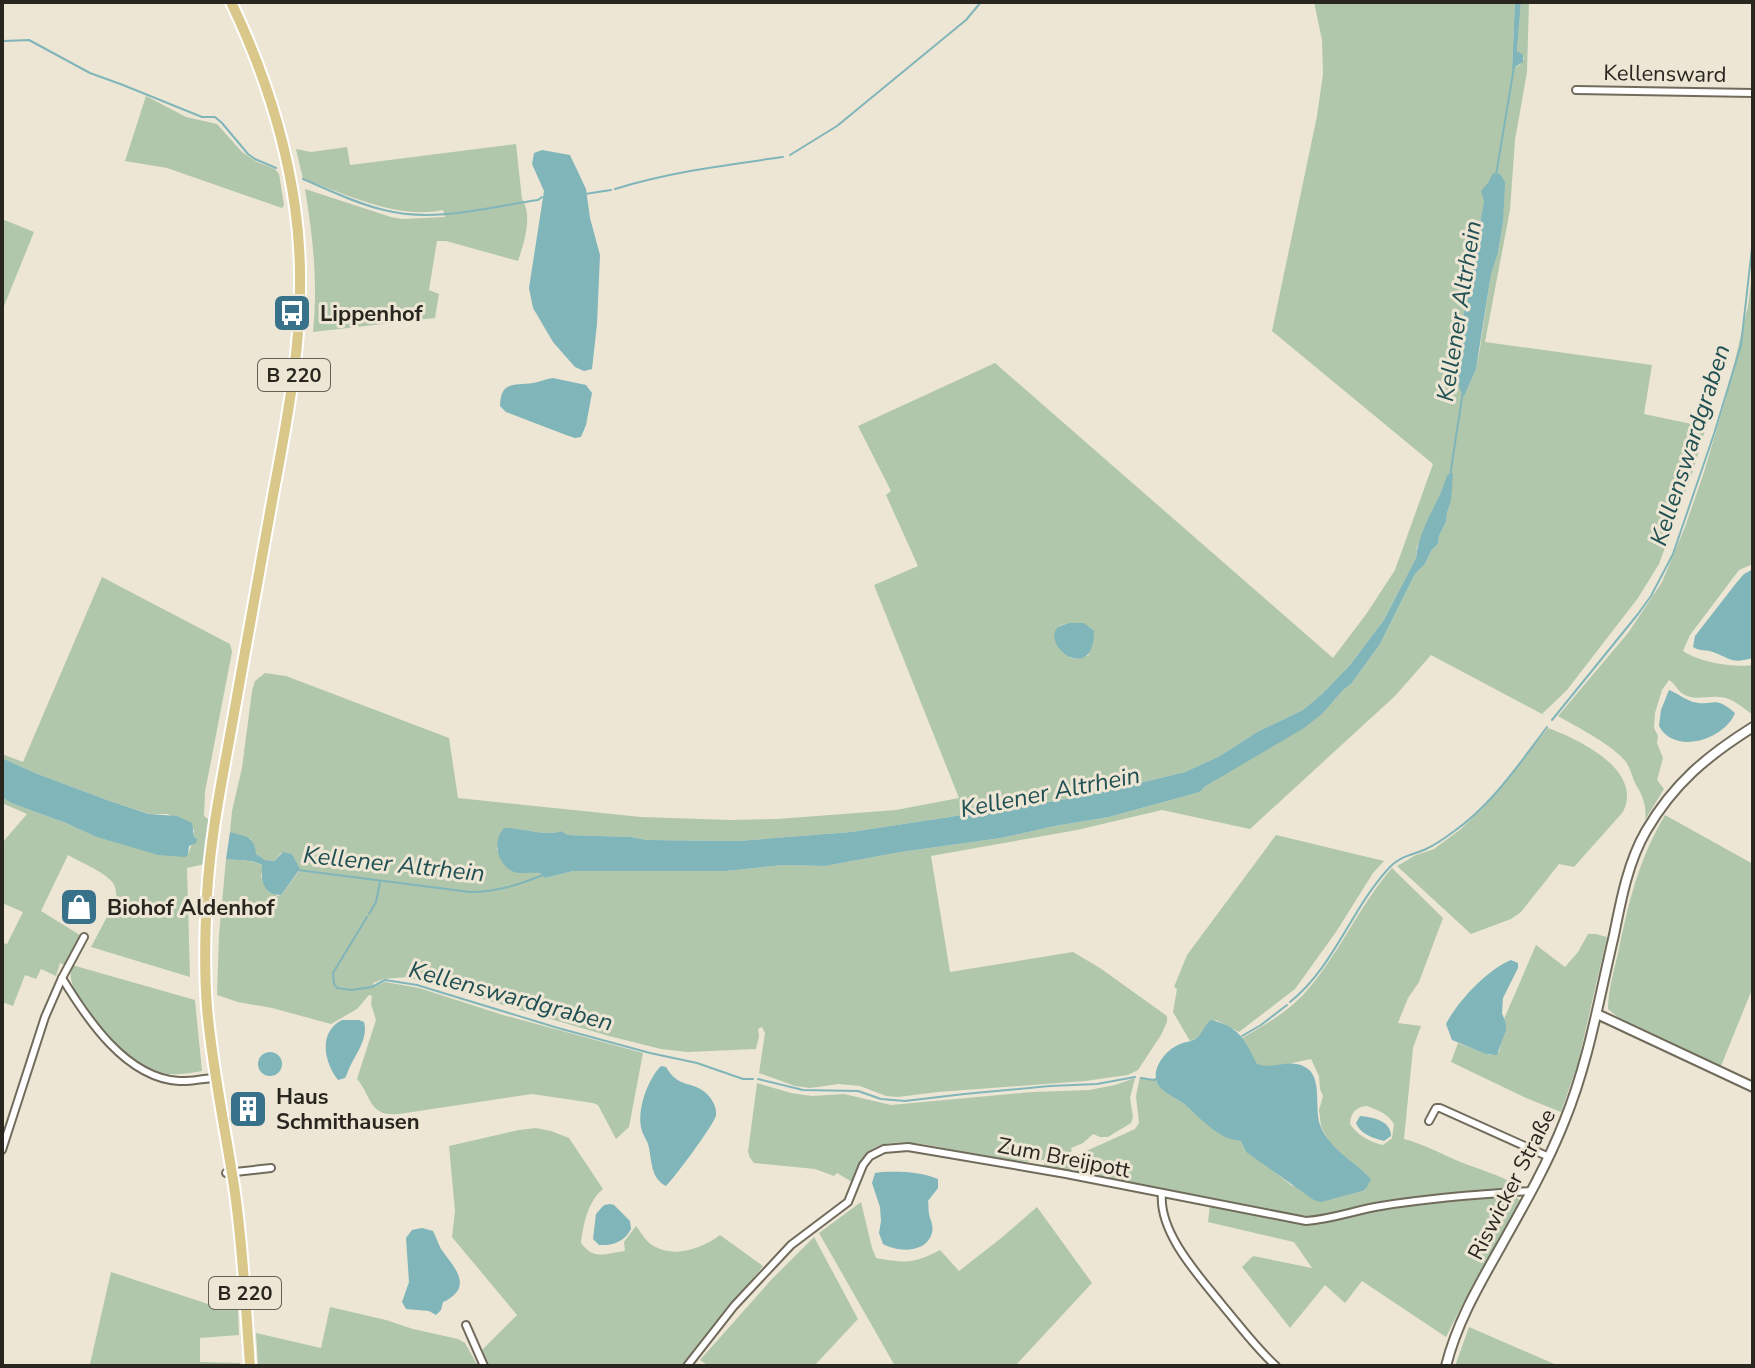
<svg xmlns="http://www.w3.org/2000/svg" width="1755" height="1368" font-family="'Nunito Sans',sans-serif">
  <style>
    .green { fill: #b0c7ac; fill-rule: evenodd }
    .water { fill: #80b5b9 }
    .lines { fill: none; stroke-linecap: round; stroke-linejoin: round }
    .stream { stroke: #80b5b9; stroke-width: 2 }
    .minor-casing { stroke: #716b5c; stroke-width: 10 }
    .tertiary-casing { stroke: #716b5c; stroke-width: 12 }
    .primary-casing { stroke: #fff; stroke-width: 14 }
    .minor { stroke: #fff; stroke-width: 6 }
    .tertiary { stroke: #fff; stroke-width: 8 }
    .primary { stroke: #d9c889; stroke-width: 10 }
    .labels { text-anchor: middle; stroke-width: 6; stroke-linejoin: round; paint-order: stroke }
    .shield { fill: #ede6d5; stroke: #646056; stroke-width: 2 }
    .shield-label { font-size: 20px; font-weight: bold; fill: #292620 }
    .street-label { font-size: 22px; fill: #292620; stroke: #ede6d5 }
    .poi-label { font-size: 22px; font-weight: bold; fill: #292620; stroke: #ede6d5; text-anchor: start }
    .water-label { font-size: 24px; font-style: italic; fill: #205053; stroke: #ede6d5 }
  </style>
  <rect width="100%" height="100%" fill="#ede6d5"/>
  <g class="green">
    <path d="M1314,2H1515L1512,68C1518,67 1522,64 1524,58L1517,51L1521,2H1529L1527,72L1515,140L1510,210L1485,342L1652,365L1644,414L1706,427L1692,474L1659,564L1638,598L1567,690L1542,714L1431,655L1395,696L1250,829L1162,810L1077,830L931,856L950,972L1073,952L1100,968L1167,1016V1022L1161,1035L1138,1070L1128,1075L1085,1081L938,1092L898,1097L886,1096L860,1086L839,1084L810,1088L795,1086L759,1073L765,1033L762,1027L758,1029L759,1036L756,1049L688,1052L661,1049L609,1036L407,977L384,979L373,983L374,987L385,982L419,988L503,1015L643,1053L629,1127L616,1139L598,1105L593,1103L532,1094L399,1114C368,1117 372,1096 357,1079L376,1020L371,1004L372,996L369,995L357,1009L331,1024L272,1008L238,1002L217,995L219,935L226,859C239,861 251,859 263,866L261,876L277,896L281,895L300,870L292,854L281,853L274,861L265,860L256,854L251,839L230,832L232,811L242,768L252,691L255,681L265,673L286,676L449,738L458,798L641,817L730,820L777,819L896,810L959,798L874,585L918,566L886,495L891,491L858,426L995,363L1333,658L1367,613L1395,570L1433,464L1272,331L1317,116L1323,74L1322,40ZM1484,201L1503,204V222L1498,253L1491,273L1480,348L1476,369L1464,395L1459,340ZM1447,475L1451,501L1447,513L1446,522L1439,536L1438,544L1431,551L1425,564L1415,574L1380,644L1351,684L1344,689L1323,713L1204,787L1200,792L1109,817L1055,826L1001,838L901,852L825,866L782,865L726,871H573L545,878L540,873L505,865L497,849L504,828C522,827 544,837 561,831L568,835L631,837L647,840L738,841L851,832L1086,796L1185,772L1220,756L1257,732L1303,710L1322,694L1350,665L1384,620L1416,558L1417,547L1444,485ZM1069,623H1078L1089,655L1079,659L1071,658L1061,650L1059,626Z"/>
    <polygon points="146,96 186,117 217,124 242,152 257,162 275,169 279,174 284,205 282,208 167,168 125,161"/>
    <path d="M516,144L522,199C533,215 524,244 518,261L446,241H437L429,290L439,294L435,318L313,332C318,281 313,238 305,189L391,217L402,219L445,217L443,210C397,220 346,194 303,179L296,149L311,152L347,147L350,165Z"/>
    <polygon points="2,219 34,232 2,311"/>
    <path d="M1753,266V564L1739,570L1690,635L1683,651C1699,662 1734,668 1753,665V715C1743,708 1732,697 1719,697C1708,696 1698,700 1687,696C1678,693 1676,684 1669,680L1662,690L1655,713L1654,728L1658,736L1657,743L1663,758L1657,780L1664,789L1645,820C1647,807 1643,796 1636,785C1632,777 1631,769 1626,762C1613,745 1577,727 1558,716L1628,633L1662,582L1685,527L1704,472L1726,398L1748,306Z"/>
    <path d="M102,577L230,644L232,652L205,792L204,816L211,821L205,864L187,868L190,977L91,947L108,915L114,916C115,907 119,892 113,883C105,872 80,862 68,855L41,911L80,935L75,949L65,965L60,963L56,976L41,969L36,979L25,975L13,1006L2,1002V943L7,944L23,912L2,903V843L27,814L2,803V797L11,803L66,823L94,836L188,855L194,838V830L168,814H150L107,800L35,773L2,758V754L23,762Z"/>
    <path d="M1548,728C1578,739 1644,770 1623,812L1574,867L1559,864L1521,912L1511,919L1471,934L1397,866L1416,855L1434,849L1461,829L1485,806Z"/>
    <path d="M1665,815L1753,864V987L1721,1066L1620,1019L1608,1009C1608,990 1614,971 1618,953C1629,901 1638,861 1665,815Z"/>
    <path d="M1276,835L1384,861L1373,873L1336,932L1295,989L1239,1032L1216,1020C1205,1027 1200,1038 1190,1041L1173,1012L1177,989L1174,987L1187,955Z"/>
    <path d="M1392,868L1443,918L1419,982L1408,998L1398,1023L1421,1026L1413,1048L1404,1139C1423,1144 1440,1153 1458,1161C1478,1169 1500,1175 1518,1186V1188L1389,1201L1315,1217L1285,1213L1044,1167V1163L1071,1158L1135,1129L1139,1123L1136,1096L1140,1077L1156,1080C1162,1093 1173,1096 1184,1104C1203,1117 1216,1138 1241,1141L1246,1152L1258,1159L1291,1185L1332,1199L1363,1191L1369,1183L1366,1174L1344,1156L1329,1142L1321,1126L1319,1110L1323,1096L1320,1089L1319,1076L1311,1059C1294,1062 1273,1070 1256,1064L1242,1038C1263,1026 1286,1013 1303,995C1338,957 1358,907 1392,868ZM1367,1106C1379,1111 1387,1113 1394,1124L1392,1138L1383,1145C1370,1142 1357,1135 1350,1124C1351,1112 1356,1107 1367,1106Z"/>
    <polygon points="1588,934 1596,934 1607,937 1578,1063 1561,1112 1526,1098 1451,1062 1458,1043 1490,1055 1499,1052 1506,1025 1504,1019 1536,945 1565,967 1578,952"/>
    <path d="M72,965L195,1000L202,1071C185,1074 168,1077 152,1070C125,1060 60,995 72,965Z"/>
    <path d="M1135,1078L1130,1098L1133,1117L1131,1123L1108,1137H1100L1093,1134L1083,1143L1071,1148L1072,1151C1056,1159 1036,1162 1018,1162C981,1162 902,1128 871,1150C861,1157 857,1172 852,1182L837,1173L834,1176L815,1169L754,1163L750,1158L748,1152L757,1083L791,1093L812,1096L844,1094L891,1105L1033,1092L1089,1090L1115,1085Z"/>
    <path d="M536,1128L551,1131L569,1138L603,1189C588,1201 583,1225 581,1243C594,1261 606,1253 625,1251L624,1242L636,1226C640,1231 644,1238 648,1242C670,1260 700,1250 720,1235L763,1266L682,1366H488L481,1351L517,1315L452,1237L455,1211L449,1146L519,1130Z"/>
    <polygon points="1500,1196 1516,1197 1521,1201 1520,1204 1472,1286 1446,1337 1362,1281 1345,1303 1325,1285 1290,1328 1242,1267 1253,1256 1312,1268 1294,1242 1208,1222 1210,1205 1302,1222 1321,1222 1415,1203"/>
    <path d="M861,1202L872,1248L876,1258C905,1263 914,1264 940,1250L959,1271L1000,1239L1037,1207L1092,1283L1015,1366H895L819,1233Z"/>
    <polygon points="814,1237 858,1319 814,1366 709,1366 700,1360 772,1279"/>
    <polygon points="111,1272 220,1308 238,1307 239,1335 200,1338 200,1362 240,1363 240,1366 96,1366 90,1364"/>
    <polygon points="330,1307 386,1320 413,1329 458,1339 465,1343 478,1366 258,1366 256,1333 321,1348"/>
    <polygon points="1469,1327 1559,1366 1455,1366"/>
  </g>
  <g class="water">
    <polygon points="1515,2 1521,2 1517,51 1523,55 1523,62 1512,69"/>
    <polygon points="542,150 570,155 586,189 590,218 600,255 597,324 592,369 584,371 575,367 553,342 533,308 529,288 544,191 532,164 534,153"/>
    <polygon points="1493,173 1500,174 1505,182 1503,222 1498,253 1491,274 1476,369 1464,396 1460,390 1457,375 1459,340 1484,201 1481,191 1488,183"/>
    <path d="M553,378L586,385L592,393L586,425L581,437L575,438L566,435L506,412L500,406C501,380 514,386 533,383C539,382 546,379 553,378Z"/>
    <path d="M1453,473L1451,501L1447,513L1446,522L1439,536L1438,544L1431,551L1425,564L1415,574L1380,644L1351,684L1344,689L1323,713L1304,728L1204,787L1200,792L1109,817L1055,826L1001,838L901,852L825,866L782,865L726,871H573L545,878L540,873C533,872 519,874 514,872C497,865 492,841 504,828C522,827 544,837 561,831L568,835L631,837L647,840L738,841L851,832L1086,796L1185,772L1220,756L1257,732L1303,710L1322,694L1350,665L1384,620L1416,558C1419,527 1439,504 1447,475Z"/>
    <path d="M1753,569V658C1731,664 1732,659 1713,652C1706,649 1701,652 1693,647L1695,636L1737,582L1744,574Z"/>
    <path d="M1069,623H1084L1094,631C1094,685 1042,647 1057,628C1059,626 1066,624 1069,623Z"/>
    <path d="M1669,690C1677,693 1684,699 1693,702C1715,707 1713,694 1735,713C1725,739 1675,756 1659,726L1661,710Z"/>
    <polygon points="2,758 35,773 107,800 149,814 177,816 192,823 194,837 197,839 196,843 189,846 188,855 185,857 158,855 94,836 66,823 11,803 2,797"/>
    <path d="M230,832C246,837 254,835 256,854L265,860L274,861L283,852L292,854L300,869L281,895C263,895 261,880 262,865C251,859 239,861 226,859Z"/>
    <path d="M1511,960L1518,963V968L1503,998L1502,1013L1506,1024V1030L1497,1055L1486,1054L1452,1040L1446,1024C1457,1002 1488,969 1511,960Z"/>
    <path d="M342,1020H359L364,1022C369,1041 353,1056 347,1074L345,1078L338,1080C324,1062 318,1032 342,1020Z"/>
    <path d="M1211,1020C1240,1027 1244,1039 1257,1064C1273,1070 1289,1058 1305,1067C1323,1076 1314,1107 1320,1125C1330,1150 1353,1160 1371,1179L1367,1187L1363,1191L1321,1202L1314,1200L1246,1152L1241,1141C1221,1140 1204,1122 1189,1108C1180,1099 1167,1096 1159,1086C1149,1072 1164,1051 1178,1045C1183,1042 1191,1042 1195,1039C1203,1034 1204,1025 1211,1020Z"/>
    <circle cx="270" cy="1064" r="12"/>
    <path d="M661,1066L666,1067C679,1089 691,1080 706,1093C712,1099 717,1107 716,1115C716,1122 673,1180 666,1186C651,1178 652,1163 649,1148C648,1141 644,1137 642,1131C636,1112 647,1080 661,1066Z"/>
    <path d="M1360,1116C1373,1117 1391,1121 1391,1136L1384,1141C1373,1138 1360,1134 1356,1123Z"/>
    <path d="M882,1172C900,1171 922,1172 938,1179V1188L928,1201C929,1205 928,1210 929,1214C930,1220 934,1225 932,1233C926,1254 897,1252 883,1244L879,1233L881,1221L880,1207L872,1183L875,1173Z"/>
    <path d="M610,1204L614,1205L630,1221L631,1229C625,1241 613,1246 599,1245L593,1239L596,1214L604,1205Z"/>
    <path d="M422,1228L433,1231C436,1237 438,1243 441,1249C454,1267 475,1287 443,1302L441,1310L436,1315L429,1311L406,1309L402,1302L409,1282L406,1238L412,1230Z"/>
  </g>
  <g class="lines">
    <g class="stream">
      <polyline points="2,39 4,41 29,40 90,73 123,85 202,117 215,117 222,123 248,154 255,159 276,168"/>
      <polyline points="790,155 837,126 966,20 981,2"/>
      <polyline points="1496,175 1514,67"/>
      <path d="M303,179C329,190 357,204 384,210C435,223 488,207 538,200L542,197"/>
      <path d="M615,189C670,172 726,165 783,157"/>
      <polyline points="585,194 611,190"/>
      <polyline points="1450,476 1463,391"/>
      <polyline points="1552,720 1638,614 1651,596 1673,554 1714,434 1741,345 1753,239"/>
      <path d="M298,870L470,892C497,892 518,885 543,875"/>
      <polyline points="369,914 376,902 380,882"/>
      <polyline points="367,917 333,973 334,984 337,988 352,990 372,987 385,980 417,985 558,1028 650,1053 697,1063 743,1079 753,1079"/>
      <path d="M1290,1002C1334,967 1351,909 1389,868C1399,856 1413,855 1426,849C1435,845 1445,838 1453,832C1491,806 1519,764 1547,727"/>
      <polyline points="1242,1036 1261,1025 1287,1005"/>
      <polyline points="1141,1078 1154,1080 1158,1078"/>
      <polyline points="758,1079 803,1090 858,1091 881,1099 905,1101 964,1094 1050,1086 1097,1084 1135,1077"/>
    </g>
    <g class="minor-casing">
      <g id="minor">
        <polyline points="1576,90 1753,93"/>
        <path d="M62,978C87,1019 126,1078 179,1081C191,1082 203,1078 216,1078"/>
        <polyline points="1429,1121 1436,1108 1440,1108 1549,1157"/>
        <polyline points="2,1150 45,1017 62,978 84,937"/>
        <polyline points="226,1173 271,1168"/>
        <path d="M1162,1193C1158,1233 1200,1277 1223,1306C1240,1326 1256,1348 1276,1366"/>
        <polyline points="466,1325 484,1366"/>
        <path d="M687,1366L734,1306L791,1245L848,1202L863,1165L870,1156L884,1149L908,1147L1066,1174L1306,1221C1333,1219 1355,1210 1381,1206C1431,1198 1481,1194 1532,1191"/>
      </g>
    </g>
    <g class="tertiary-casing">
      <g id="tertiary">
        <polyline points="1597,1014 1753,1087"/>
        <path d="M1446,1366C1457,1322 1479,1285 1501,1246C1524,1205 1547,1165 1564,1122C1589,1061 1599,998 1614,935C1621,900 1628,862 1646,831C1674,783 1707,756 1753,727"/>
      </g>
    </g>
    <g class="primary-casing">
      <path id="primary" d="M231,2C262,67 285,135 295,207C309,303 292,396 274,490C259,570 245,650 231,730C221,785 210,840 207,895C205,932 204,970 207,1007C212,1069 226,1131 235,1193C243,1250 246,1308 250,1366"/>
    </g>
    <use href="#minor" class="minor"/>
    <use href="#tertiary" class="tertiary"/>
    <use href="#primary" class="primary"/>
  </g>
  <defs>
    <g id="bus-square" transform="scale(2)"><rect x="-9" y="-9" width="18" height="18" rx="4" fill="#37718a" stroke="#ede6d5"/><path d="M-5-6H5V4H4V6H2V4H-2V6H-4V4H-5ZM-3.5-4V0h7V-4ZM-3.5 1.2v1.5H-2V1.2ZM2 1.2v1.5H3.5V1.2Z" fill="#fff"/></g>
    <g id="shop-square" transform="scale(2)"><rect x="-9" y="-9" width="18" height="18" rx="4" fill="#37718a" stroke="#ede6d5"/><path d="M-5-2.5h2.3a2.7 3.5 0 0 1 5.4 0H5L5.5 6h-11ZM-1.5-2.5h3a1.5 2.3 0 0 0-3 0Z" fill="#fff"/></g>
    <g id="building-square" transform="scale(2)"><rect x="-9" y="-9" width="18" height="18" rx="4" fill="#37718a" stroke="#ede6d5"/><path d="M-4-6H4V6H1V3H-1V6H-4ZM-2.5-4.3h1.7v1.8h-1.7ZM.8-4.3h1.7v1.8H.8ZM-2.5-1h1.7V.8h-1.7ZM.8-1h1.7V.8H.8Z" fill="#fff"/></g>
  </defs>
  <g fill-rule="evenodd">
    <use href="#bus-square" x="292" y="313"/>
    <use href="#shop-square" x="79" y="907"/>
    <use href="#building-square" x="248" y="1109"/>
  </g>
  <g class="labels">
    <g class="shield">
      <rect x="258" y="359" width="72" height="32" rx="6"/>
      <rect x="209" y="1277" width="72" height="32" rx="6"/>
    </g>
    <g class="shield-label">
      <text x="294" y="382">B 220</text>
      <text x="245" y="1300">B 220</text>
    </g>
    <g class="street-label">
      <text transform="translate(1665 73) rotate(1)" y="8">Kellensward</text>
      <text transform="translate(1064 1157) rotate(11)" y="8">Zum Breijpott</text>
      <text transform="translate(1511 1184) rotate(-63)" y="8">Riswicker Straße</text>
    </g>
    <g class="poi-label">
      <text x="320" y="321">Lippenhof</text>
      <text x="107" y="915">Biohof Aldenhof</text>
      <text x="276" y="1104">Haus<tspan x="276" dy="25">Schmithausen</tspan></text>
    </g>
    <g class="water-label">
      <text transform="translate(1459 311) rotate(-81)" y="8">Kellener Altrhein</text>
      <text transform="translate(1690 445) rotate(-72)" y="8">Kellenswardgraben</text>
      <text transform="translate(1050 792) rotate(-11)" y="8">Kellener Altrhein</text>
      <text transform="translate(394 864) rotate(6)" y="8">Kellener Altrhein</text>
      <text transform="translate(511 996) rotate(15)" y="8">Kellenswardgraben</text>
    </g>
  </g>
  <rect width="1755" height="1368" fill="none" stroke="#292620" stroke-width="8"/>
</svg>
